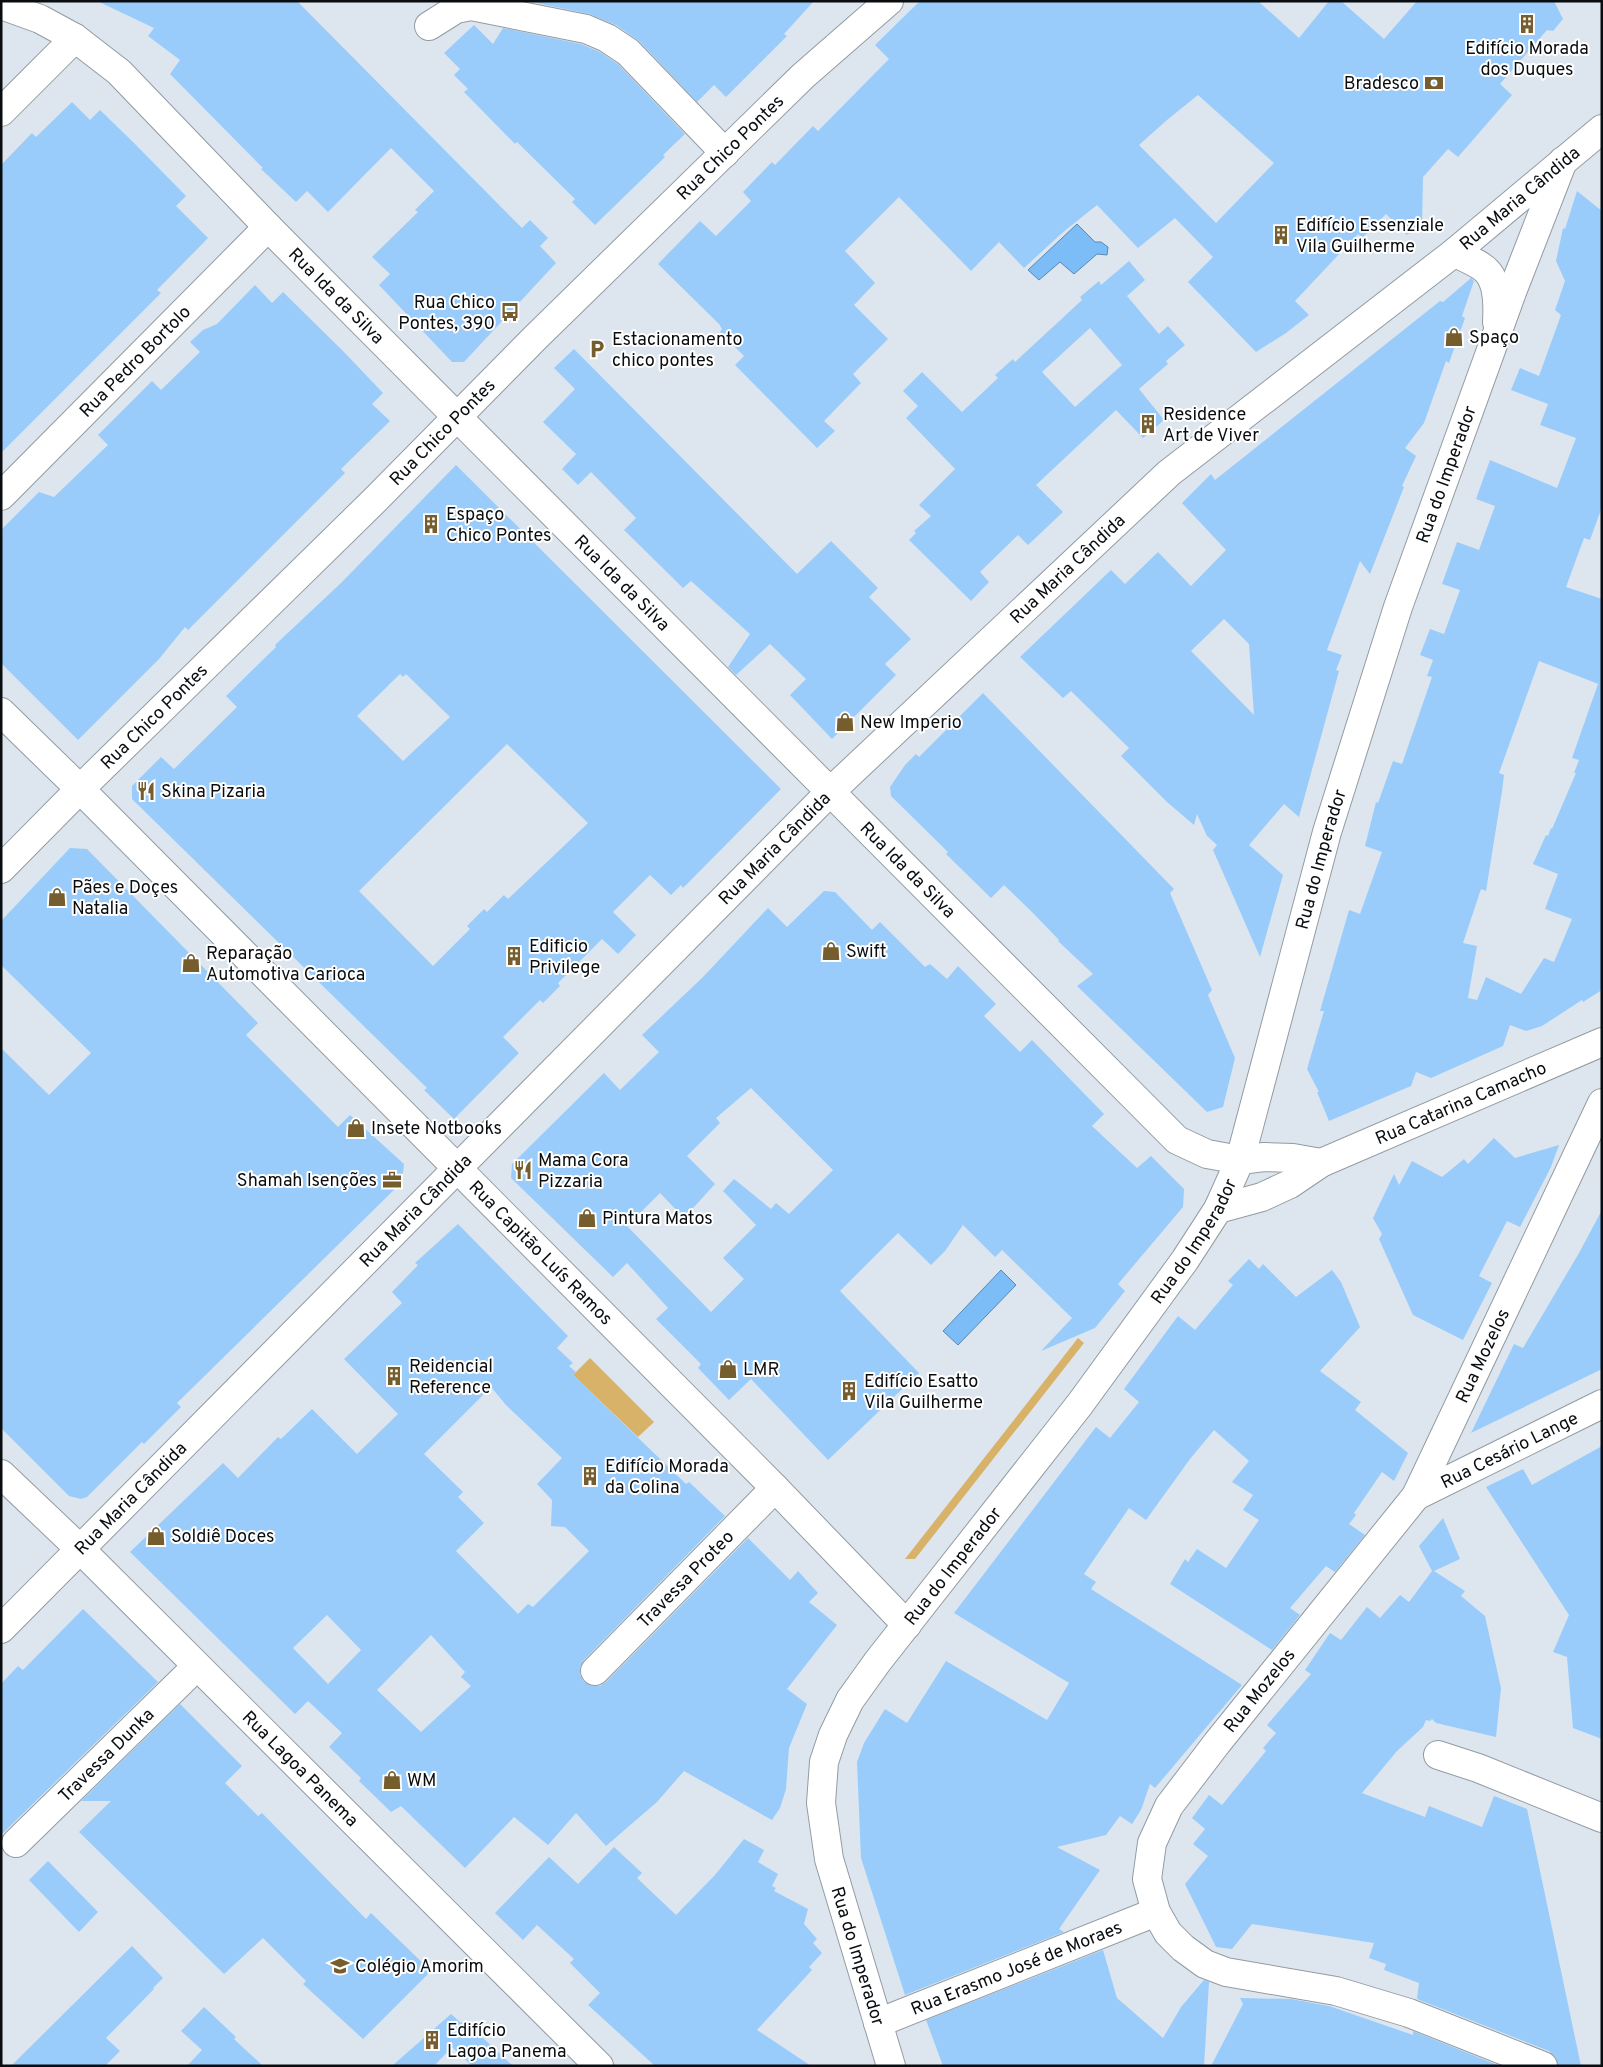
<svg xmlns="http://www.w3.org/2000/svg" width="1603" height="2067" font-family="Overpass,sans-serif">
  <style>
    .green { fill: #d9b26a }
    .water { fill: #7cbdf8; stroke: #5a88b2 }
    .building { fill: #99ccfb; fill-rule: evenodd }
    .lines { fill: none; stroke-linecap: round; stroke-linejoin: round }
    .minor-casing { stroke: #939ba2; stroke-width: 30 }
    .major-casing { stroke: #939ba2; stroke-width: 30 }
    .minor { stroke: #fff; stroke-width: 28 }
    .major { stroke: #fff; stroke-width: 28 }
    .labels { text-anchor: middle; stroke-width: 4; stroke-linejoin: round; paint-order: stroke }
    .poi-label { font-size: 18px; fill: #0a0d10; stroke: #fff; text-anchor: start }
    .street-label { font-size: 18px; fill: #0a0d10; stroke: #fff }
  </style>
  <rect width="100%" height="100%" fill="#dde6ee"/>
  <g class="green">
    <polygon points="1078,1338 1084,1343 915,1559 905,1559"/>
    <polygon points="590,1358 654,1422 638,1437 573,1375"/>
  </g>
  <g class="water">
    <polygon points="1077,224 1095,242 1101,242 1108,247 1107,255 1097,254 1074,274 1060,262 1039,280 1028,270"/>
    <polygon points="1001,1270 1016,1285 958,1345 943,1331"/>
  </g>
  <g class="building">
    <polygon points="97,1 297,1 522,228 530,220 548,238 540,246 556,263 464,362 452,362 379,285 390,274 372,257 418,212 415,210 434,191 391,148 328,212 307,191 296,202 261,169 263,168 170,74 180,60 148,36 154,28"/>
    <polygon points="527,1 814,1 784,34 787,36 726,97 714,85 697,102 639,41 616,25 589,14"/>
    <path d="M920,1H1258L1299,38L1329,1H1341L1384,39L1417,1H1554L1563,19L1553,31L1547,30L1500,84L1512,95L1458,157L1448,149L1423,177L1422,224L1407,235L1386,214L1362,238L1358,234L1295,301L1309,315L1286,333L1256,352L1188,282L1213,257L1175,218L1138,248L1097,205L1062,233L1024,268L999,242L971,271L899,197L845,251L875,283L854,305L888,339L853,374L861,383L824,421L835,431L817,448L735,365L744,356L720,332L722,329L719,324L658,264L700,221L716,236L751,201L743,192L772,162L775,165L813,126L818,131L889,59L875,45ZM1198,95L1274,163L1216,223L1139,145L1167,120Z"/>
    <polygon points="474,25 493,44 503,28 581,44 600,52 618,64 685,134 663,155 665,157 595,225 572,202 575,199 517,142 515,144 464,92 468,89 454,75 460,69 444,53"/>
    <polygon points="72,102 90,120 100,110 134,143 186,196 176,206 208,238 157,290 161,293 1,453 1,165 32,133 36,137"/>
    <path d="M1577,191L1602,211V507L1590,540L1584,538L1566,587L1602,599V990L1583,1002L1582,1000L1542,1026L1526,1031L1510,1025L1503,1046L1431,1078L1416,1072L1411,1086L1329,1121L1317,1092H1319L1307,1069L1324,1011H1320L1349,910L1360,914L1382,852L1365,846L1376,802L1378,803L1393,761L1402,764L1432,677L1427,676L1433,660L1420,655L1430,629L1444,634L1460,590L1442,584L1457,542L1479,550L1495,506L1476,499L1490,460L1557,488L1576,438L1540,425L1548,404L1511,390L1520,368L1539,376L1561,315L1555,310L1565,281L1556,261L1563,228L1565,229ZM1539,661L1601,685L1598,684L1572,758L1579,760L1574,773H1576L1552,829L1551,828L1548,836L1546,835L1533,864L1558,874L1545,909L1572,919L1554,962L1544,958L1521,994L1486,977L1477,1000L1468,998L1477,946L1463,943L1481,889L1486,891L1502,791L1504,775L1499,773Z"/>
    <path d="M1129,261L1145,280L1127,296L1159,334L1168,326L1185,345L1166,361L1168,364L1139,389L1164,420L1143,438L1116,410L1036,485L1063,512L1028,545L1018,535L980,572L989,582L971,601L909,540L916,533L914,531L931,516L919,505L955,469L906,418L918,406L903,391L922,372L962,412L998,378L995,375L1013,359L1015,362L1082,300L1080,297L1099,281L1101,285ZM1090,328L1122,365L1075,407L1042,372Z"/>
    <path d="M1471,278L1474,281L1462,316L1465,318L1449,363L1446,361L1424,423L1405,448L1416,456L1402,486L1404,487L1370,574L1360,561L1327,650L1342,655L1336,670L1339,671L1299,817L1284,804L1249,845L1283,875L1260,957L1213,850L1217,845L1207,836L1197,814L1194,825L1167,802L1121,756L1129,748L1071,691L1063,698L1020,657L1111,570L1125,584L1158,552L1191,586L1226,550L1182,503L1211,474L1215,480L1440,301L1443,302ZM1224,619L1249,644L1254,715L1191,651Z"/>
    <polygon points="255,285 272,303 283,292 344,352 383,393 372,404 390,421 341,469 345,473 188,630 185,627 159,659 78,740 1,663 1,530 39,492 54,497 108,445 98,435 152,381 161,390 200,352 190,342 203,330 217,324"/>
    <polygon points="574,349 797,574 831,541 878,588 869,597 911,639 885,664 896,675 832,739 790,695 806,679 770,644 736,675 728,667 750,634 691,581 683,588 624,530 636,518 591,472 578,485 562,469 576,454 543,422 575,389 554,368"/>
    <path d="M456,465L781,789L683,888L681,885L671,895L650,875L613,912L636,935L618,954L602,939L558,983L560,986L543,1003L540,1000L503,1037L519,1053L454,1119L424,1090L427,1088L132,799V786L161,757L174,769L237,707L226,696L276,647L275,645L342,582ZM400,674L403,677L406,674L450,717L403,761L357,716ZM507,744L588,823L508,899L504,895L487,912L484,909L467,926L470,929L433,966L359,891Z"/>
    <polygon points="983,693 1174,889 1170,893 1212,990 1208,995 1235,1058 1223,1107 1207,1112 1077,986 1093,974 1058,941 1059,940 1032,912 1004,885 991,898 946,854 948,852 891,796 890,787 905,765 916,754 919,757"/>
    <polygon points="70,848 87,849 258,1023 246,1035 338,1127 350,1115 404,1164 402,1182 177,1403 181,1407 144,1444 142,1442 87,1497 81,1499 69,1496 1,1428 1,1048 49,1095 91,1053 1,965 1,921"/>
    <path d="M824,891L835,892L872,930L880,922L925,967L930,964L947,979L958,966L996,1004L984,1016L1020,1052L1032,1040L1104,1114L1092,1126L1137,1168L1151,1156L1184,1189L1183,1207L1118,1284L1125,1291L1095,1328L1041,1351L1072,1318L1002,1250L995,1257L963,1225L945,1251L931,1265L898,1233L840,1291L919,1373L828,1460L751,1379L729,1400L698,1368L701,1364L656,1319L668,1308L627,1263L613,1277L511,1178L512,1164L604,1073L620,1090L659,1052L642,1035L703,977L768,908L787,927ZM751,1088L833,1170L789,1214L776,1203L771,1209L734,1179L723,1191L756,1225L723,1258L744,1279L711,1312L627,1226L660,1193L684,1218L715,1184L687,1156L720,1123L716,1118Z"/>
    <polygon points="1494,1138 1515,1158 1559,1145 1551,1167 1520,1227 1507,1221 1479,1276 1492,1283 1463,1340 1413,1315 1379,1239 1382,1234 1373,1218 1394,1174 1399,1185 1412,1161 1442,1177 1464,1159 1468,1164"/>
    <polygon points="1602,1210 1602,1369 1471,1433 1514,1344 1523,1348 1579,1253"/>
    <path d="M458,1224L568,1336L557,1348L573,1363L569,1366L576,1372L573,1375L686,1484L689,1482L725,1516L584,1660L580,1668V1675L584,1682L592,1686H600L606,1682L748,1538L790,1580L798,1571L818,1593L809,1602L837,1625L787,1689L807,1704L789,1748L786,1789L780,1808L772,1820L684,1771L657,1802L606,1846L576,1813L548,1845L514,1817L465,1868L401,1806L391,1812L359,1781L361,1778L329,1747L342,1733L308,1701L295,1714L130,1552L223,1463L238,1478L278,1437L281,1439L312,1409L357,1454L398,1414L344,1359L402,1303L392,1292L418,1265L415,1263ZM491,1387L506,1405L562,1458L537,1484L552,1500L551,1526L565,1527L589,1551L533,1607L528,1604L518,1614L456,1551L484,1523L458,1497L463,1492L424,1454ZM327,1615L361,1650L328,1684L293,1648ZM431,1635L465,1672L461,1677L471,1686L421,1732L377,1690Z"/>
    <polygon points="1249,1259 1259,1269 1263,1264 1296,1297 1332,1270 1341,1282 1360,1327 1320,1371 1361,1402 1355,1410 1408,1453 1394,1481 1382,1472 1354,1513 1356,1515 1349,1524 1365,1535 1335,1572 1326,1566 1290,1608 1300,1615 1272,1650 1170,1584 1185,1559 1188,1562 1197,1549 1226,1568 1259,1520 1243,1510 1253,1495 1232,1482 1249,1461 1214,1430 1190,1459 1146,1520 1129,1508 1084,1574 1096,1582 1091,1589 1242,1685 1155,1788 1150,1784 1141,1810 1132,1824 1120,1816 1106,1835 1057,1847 1100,1870 1059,1929 1064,1932 905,1995 861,1858 857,1762 864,1743 885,1709 907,1723 946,1661 1047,1720 1069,1683 954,1613 1096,1427 1110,1438 1139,1402 1124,1389 1178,1316 1195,1330 1233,1285 1228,1281"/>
    <polygon points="1602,1446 1602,1739 1573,1728 1567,1657 1553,1652 1569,1615 1486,1487 1523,1469 1532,1485"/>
    <polygon points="1443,1518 1460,1559 1434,1571 1465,1591 1461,1596 1485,1616 1501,1688 1496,1737 1436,1723 1432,1719 1430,1721 1426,1720 1423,1727 1397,1751 1362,1793 1425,1817 1429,1806 1482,1827 1494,1796 1527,1809 1581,2066 1558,2066 1555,2057 1549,2051 1417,1999 1419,1983 1384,1970 1386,1964 1369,1958 1374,1943 1252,1924 1232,1949 1216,1947 1185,1884 1208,1856 1193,1844 1205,1829 1192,1818 1209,1795 1222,1805 1266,1751 1263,1748 1276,1733 1267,1725 1311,1674 1305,1670 1330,1633 1341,1640 1367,1607 1380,1618 1400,1595 1409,1602 1432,1571 1419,1546"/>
    <polygon points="83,1609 158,1682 1,1835 1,1684 18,1666 23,1670"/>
    <polygon points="180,1704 242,1766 225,1783 258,1816 262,1813 366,1919 371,1913 431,1971 363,2039 303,1984 306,1981 263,1938 224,1974 79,1832 111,1801 81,1801"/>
    <polygon points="744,1839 764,1850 758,1862 778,1874 772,1886 776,1888 774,1891 808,1909 804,1924 817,1939 813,1943 822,1953 809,1967 812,1970 757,2030 811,2066 655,2066 588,2005 600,1993 570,1963 574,1959 537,1925 523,1940 495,1913 549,1857 578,1884 614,1847 642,1873 637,1878 676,1915 715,1875"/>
    <polygon points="48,1861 98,1912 79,1932 29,1880"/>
    <polygon points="132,1946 163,1978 153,1988 154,1989 106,2038 120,2051 105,2066 11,2066"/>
    <polygon points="1103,1950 1117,1998 1163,2038 1181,2007 1204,1980 1209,1982 1204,2066 943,2066 926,2020"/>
    <polygon points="1240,1998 1291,1999 1329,2006 1413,2035 1413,2031 1500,2066 1211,2066 1243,2004"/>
    <polygon points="204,2007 236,2037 234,2039 263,2066 187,2066 202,2050 181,2031"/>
    <polygon points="451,2014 461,2023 465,2021 513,2066 472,2066 452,2047 434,2066 392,2066"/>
  </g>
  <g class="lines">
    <g class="minor-casing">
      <g id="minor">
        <path id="s1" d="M1,5L40,19L75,38L119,72L268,227L1177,1140L1207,1154L1240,1160L1264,1157L1293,1158L1321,1163"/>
        <polyline points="429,26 456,9 471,6 586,29 607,38 628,52 725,153"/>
        <polyline points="1,112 75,38"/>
        <path d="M1455,252C1464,258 1474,261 1482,267C1499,278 1498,305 1497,322"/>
        <path id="s2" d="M1,496L268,227"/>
        <path id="s3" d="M1,712L80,789L775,1488L907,1625"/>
        <path id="s4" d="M1218,1209L1262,1197L1290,1184L1321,1163L1602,1042"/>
        <path id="s5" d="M1,1474L80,1549L599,2066"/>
        <path id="s6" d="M1416,1496L1602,1404"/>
        <path id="s7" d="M595,1671L775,1488"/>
        <polyline points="1438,1755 1478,1768 1602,1818"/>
        <path id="s8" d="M16,1843L196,1667"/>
        <path id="s9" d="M878,2023L1156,1912"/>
        <path id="s10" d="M891,2066L829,1859L821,1803L824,1762L833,1735L850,1700L878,1661L1080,1404L1185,1260L1218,1209L1240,1160L1327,832L1398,607L1512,292L1563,161"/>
        <path id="s11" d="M1543,2066L1409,2013L1336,1991L1226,1972L1205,1964L1183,1948L1168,1933L1156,1912L1147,1879L1152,1843L1169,1806L1217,1743L1416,1496L1602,1103"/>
      </g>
    </g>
    <g class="major-casing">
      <g id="major">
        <path id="s12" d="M1,869L80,789L374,501L536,337L803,76L889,1"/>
        <path id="s13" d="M1,1629L831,791L1169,473L1455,252L1602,129"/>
      </g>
    </g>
    <use href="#minor" class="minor"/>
    <use href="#major" class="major"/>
  </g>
  <defs>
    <g id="building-bare" transform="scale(1.5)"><path d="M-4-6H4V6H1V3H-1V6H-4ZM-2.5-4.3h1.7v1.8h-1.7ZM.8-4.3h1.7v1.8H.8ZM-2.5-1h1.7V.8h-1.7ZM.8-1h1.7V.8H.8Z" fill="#765d2e" stroke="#fff" stroke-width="2.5" paint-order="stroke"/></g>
    <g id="bank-bare" transform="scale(1.5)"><path d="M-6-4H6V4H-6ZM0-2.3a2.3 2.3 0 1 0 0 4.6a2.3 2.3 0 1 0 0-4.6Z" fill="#765d2e" stroke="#fff" stroke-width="2.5" paint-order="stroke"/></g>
    <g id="bus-bare" transform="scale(1.5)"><path d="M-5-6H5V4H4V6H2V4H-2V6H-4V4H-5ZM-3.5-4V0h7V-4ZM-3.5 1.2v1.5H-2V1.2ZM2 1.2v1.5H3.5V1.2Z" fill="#765d2e" stroke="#fff" stroke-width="2.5" paint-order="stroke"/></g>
    <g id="shop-bare" transform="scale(1.5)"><path d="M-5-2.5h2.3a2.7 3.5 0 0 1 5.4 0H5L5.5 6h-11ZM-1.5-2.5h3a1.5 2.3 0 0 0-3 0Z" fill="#765d2e" stroke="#fff" stroke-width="2.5" paint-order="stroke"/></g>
    <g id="parking-bare" transform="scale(1.5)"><path d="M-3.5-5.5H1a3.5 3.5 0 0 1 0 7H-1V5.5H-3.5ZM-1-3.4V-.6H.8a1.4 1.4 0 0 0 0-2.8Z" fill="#765d2e" stroke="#fff" stroke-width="2.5" paint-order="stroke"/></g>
    <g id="restaurant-bare" transform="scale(1.5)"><path d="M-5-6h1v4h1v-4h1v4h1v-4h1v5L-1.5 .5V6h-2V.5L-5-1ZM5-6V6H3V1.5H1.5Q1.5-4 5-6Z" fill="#765d2e" stroke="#fff" stroke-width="2.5" paint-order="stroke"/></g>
    <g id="office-bare" transform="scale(1.5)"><path d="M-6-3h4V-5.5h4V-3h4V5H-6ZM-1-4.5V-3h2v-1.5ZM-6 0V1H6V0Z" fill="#765d2e" stroke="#fff" stroke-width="2.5" paint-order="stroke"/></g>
    <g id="school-bare" transform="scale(1.5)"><path d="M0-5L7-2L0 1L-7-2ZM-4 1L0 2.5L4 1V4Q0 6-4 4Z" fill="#765d2e" stroke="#fff" stroke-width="2.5" paint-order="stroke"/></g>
  </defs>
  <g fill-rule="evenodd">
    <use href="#building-bare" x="1527" y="24"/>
    <use href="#bank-bare" x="1434" y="83"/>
    <use href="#building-bare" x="1281" y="235"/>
    <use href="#bus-bare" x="510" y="312"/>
    <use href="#shop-bare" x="1454" y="337"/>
    <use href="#parking-bare" x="597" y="349"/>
    <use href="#building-bare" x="1148" y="424"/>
    <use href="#building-bare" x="431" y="524"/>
    <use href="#shop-bare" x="845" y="722"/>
    <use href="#restaurant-bare" x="146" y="791"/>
    <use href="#shop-bare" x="57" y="897"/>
    <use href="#shop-bare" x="831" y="951"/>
    <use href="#building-bare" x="514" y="956"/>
    <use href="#shop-bare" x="191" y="963"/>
    <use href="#shop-bare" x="356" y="1128"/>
    <use href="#restaurant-bare" x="523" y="1170"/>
    <use href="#office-bare" x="392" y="1180"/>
    <use href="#shop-bare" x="587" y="1218"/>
    <use href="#shop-bare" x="728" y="1369"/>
    <use href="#building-bare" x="394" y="1376"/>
    <use href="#building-bare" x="849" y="1391"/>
    <use href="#building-bare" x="590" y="1476"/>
    <use href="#shop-bare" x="156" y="1536"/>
    <use href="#shop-bare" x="392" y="1780"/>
    <use href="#school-bare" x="340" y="1966"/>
    <use href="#building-bare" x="432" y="2040"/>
  </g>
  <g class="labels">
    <g class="poi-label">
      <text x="1527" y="54" text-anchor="middle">Edifício Morada<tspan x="1527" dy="21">dos Duques</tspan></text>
      <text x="1419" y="89" text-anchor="end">Bradesco</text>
      <text x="1296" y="231">Edifício Essenziale<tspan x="1296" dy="21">Vila Guilherme</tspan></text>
      <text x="495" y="308" text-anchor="end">Rua Chico<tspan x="495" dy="21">Pontes, 390</tspan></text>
      <text x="1469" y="343">Spaço</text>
      <text x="612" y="345">Estacionamento<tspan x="612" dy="21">chico pontes</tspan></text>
      <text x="1163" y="420">Residence<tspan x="1163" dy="21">Art de Viver</tspan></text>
      <text x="446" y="520">Espaço<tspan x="446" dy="21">Chico Pontes</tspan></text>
      <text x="860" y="728">New Imperio</text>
      <text x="161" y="797">Skina Pizaria</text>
      <text x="72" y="893">Pães e Doçes<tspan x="72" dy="21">Natalia</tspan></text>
      <text x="529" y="952">Edificio<tspan x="529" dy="21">Privilege</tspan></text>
      <text x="846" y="957">Swift</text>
      <text x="206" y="959">Reparação<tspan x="206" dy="21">Automotiva Carioca</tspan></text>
      <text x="371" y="1134">Insete Notbooks</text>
      <text x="538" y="1166">Mama Cora<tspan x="538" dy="21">Pizzaria</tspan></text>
      <text x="377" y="1186" text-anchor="end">Shamah Isenções</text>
      <text x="602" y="1224">Pintura Matos</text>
      <text x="409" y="1372">Reidencial<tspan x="409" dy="21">Reference</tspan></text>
      <text x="743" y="1375">LMR</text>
      <text x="864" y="1387">Edifício Esatto<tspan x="864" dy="21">Vila Guilherme</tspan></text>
      <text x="605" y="1472">Edifício Morada<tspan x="605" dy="21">da Colina</tspan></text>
      <text x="171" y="1542">Soldiê Doces</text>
      <text x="407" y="1786">WM</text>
      <text x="355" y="1972">Colégio Amorim</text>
      <text x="447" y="2036">Edifício<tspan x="447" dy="21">Lagoa Panema</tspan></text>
    </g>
    <g class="street-label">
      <text dy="6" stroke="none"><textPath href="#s12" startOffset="1026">Rua Chico Pontes</textPath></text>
      <text dy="6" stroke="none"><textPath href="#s13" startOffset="2089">Rua Maria Cândida</textPath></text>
      <text dy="6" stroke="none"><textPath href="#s1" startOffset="449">Rua Ida da Silva</textPath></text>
      <text dy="6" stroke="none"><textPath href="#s2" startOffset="190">Rua Pedro Bortolo</textPath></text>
      <text dy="6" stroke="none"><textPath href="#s12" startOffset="621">Rua Chico Pontes</textPath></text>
      <text dy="6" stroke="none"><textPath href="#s10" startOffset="1765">Rua do Imperador</textPath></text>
      <text dy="6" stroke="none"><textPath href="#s13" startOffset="1504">Rua Maria Cândida</textPath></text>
      <text dy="6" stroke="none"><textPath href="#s1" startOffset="854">Rua Ida da Silva</textPath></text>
      <text dy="6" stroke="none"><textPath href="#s12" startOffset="216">Rua Chico Pontes</textPath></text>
      <text dy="6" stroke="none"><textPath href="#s13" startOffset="1099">Rua Maria Cândida</textPath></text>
      <text dy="6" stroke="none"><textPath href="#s10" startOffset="1360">Rua do Imperador</textPath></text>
      <text dy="6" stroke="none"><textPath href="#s1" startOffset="1259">Rua Ida da Silva</textPath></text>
      <text dy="6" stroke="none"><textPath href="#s4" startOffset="266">Rua Catarina Camacho</textPath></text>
      <text dy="6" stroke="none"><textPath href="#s13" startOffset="589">Rua Maria Cândida</textPath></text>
      <text dy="6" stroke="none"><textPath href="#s10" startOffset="955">Rua do Imperador</textPath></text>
      <text dy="6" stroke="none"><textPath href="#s3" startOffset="764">Rua Capitão Luís Ramos</textPath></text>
      <text dy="6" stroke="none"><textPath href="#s11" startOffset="1090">Rua Mozelos</textPath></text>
      <text dy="6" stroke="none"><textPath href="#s6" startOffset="104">Rua Cesário Lange</textPath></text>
      <text dy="6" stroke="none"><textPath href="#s13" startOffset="184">Rua Maria Cândida</textPath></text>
      <text dy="6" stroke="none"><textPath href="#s10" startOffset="550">Rua do Imperador</textPath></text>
      <text dy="6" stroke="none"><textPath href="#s7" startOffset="129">Travessa Proteo</textPath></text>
      <text dy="6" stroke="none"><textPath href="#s11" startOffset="685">Rua Mozelos</textPath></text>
      <text dy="6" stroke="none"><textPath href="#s8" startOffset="126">Travessa Dunka</textPath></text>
      <text dy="6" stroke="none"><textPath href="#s5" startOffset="420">Rua Lagoa Panema</textPath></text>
      <text transform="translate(858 1956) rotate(73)" y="6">Rua do Imperador</text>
      <text dy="6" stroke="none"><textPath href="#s9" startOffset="149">Rua Erasmo José de Moraes</textPath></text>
    </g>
  </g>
  <rect width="1603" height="2067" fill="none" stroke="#0a0d10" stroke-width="5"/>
</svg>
